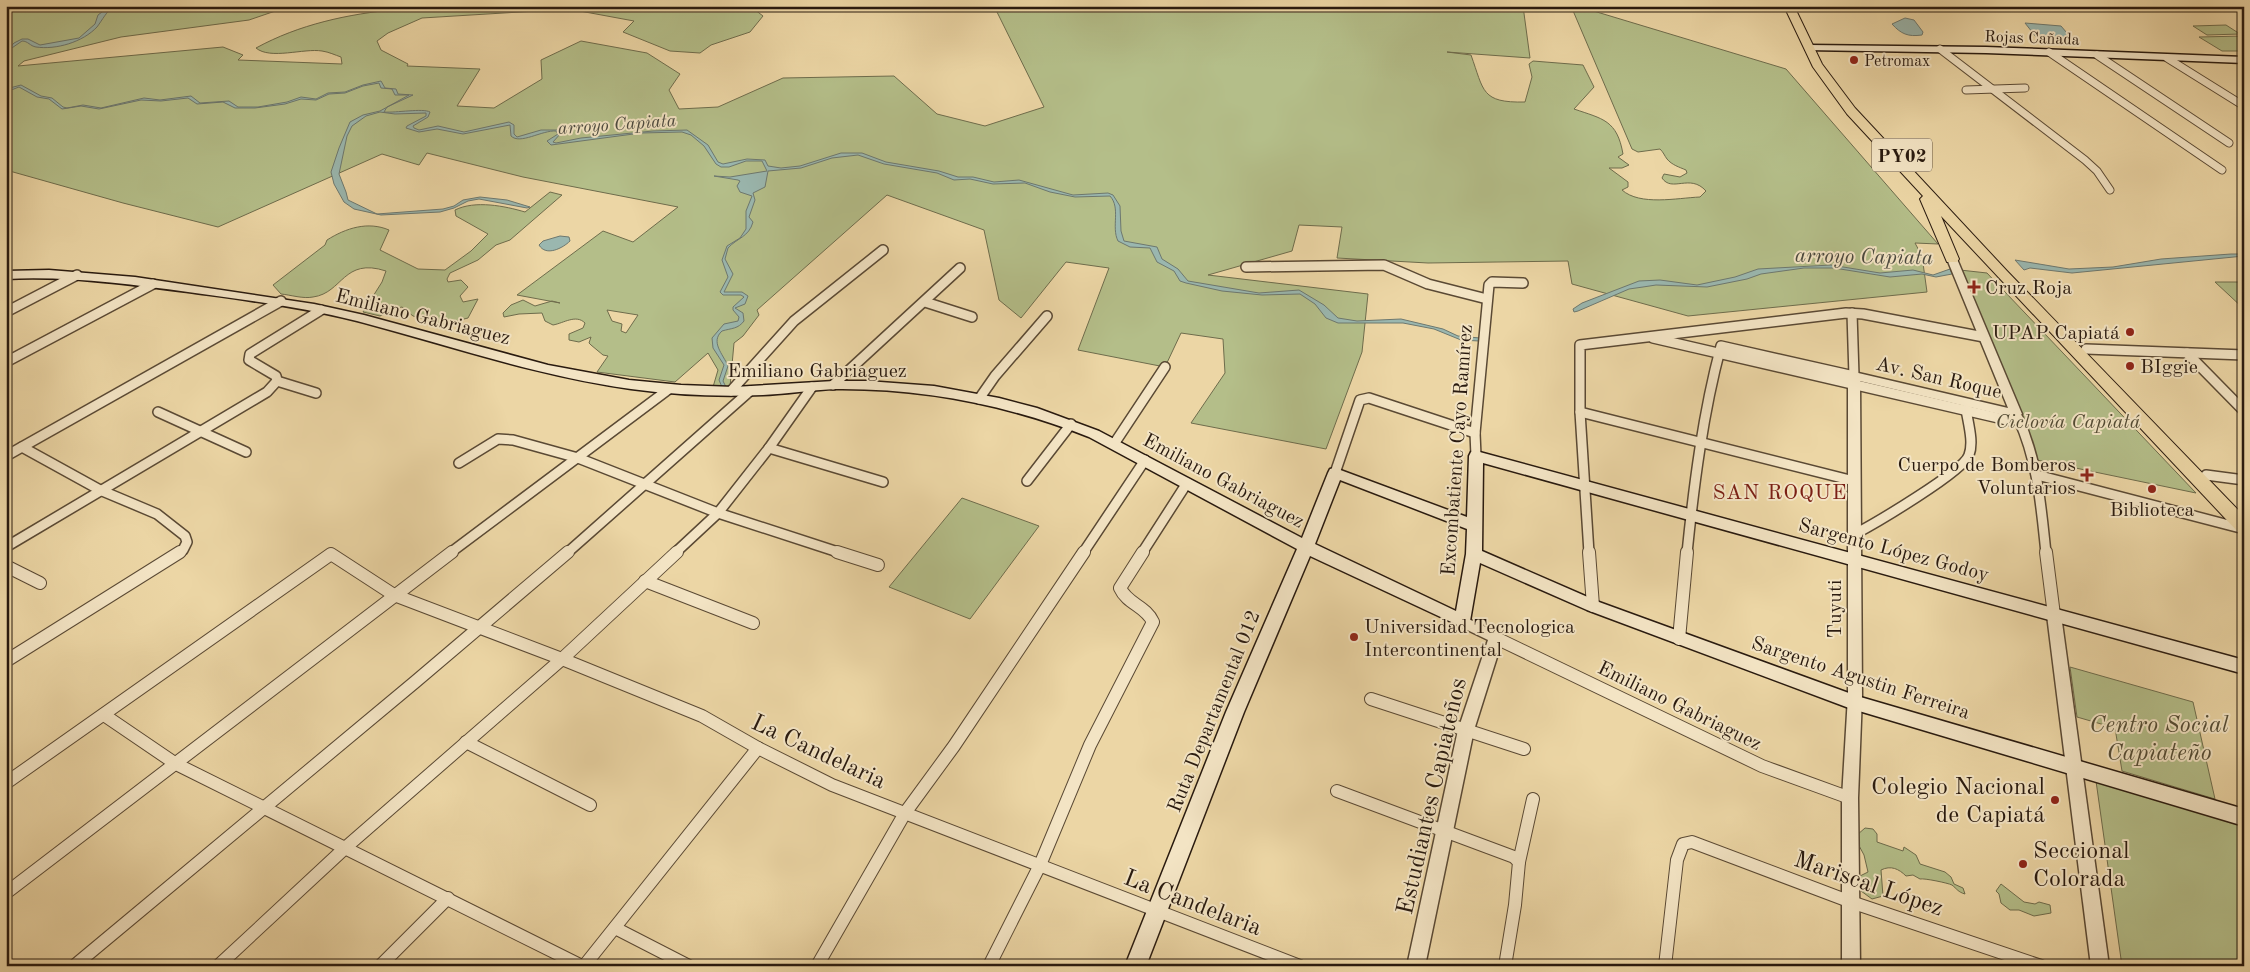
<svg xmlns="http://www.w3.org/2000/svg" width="2250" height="972" font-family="'Old Standard TT',serif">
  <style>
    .green { fill: #b4be89; stroke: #6e6c4c; fill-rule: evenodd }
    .water { fill: #9ab7af; stroke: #6d786f }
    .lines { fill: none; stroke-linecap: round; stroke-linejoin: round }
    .minor-far2-casing { stroke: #5a4934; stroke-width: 9 }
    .minor-far1-casing { stroke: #5a4934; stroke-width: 12 }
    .minor-casing { stroke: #5a4934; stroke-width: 14 }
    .tertiary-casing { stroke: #5a4934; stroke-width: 3 }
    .secondary-casing { stroke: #291a0f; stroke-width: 3 }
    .trunk-casing { stroke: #291a0f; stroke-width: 2 }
    .minor-far2 { stroke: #f3e4c4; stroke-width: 7 }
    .minor-far1 { stroke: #f3e4c4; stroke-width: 9 }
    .minor { stroke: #f3e4c4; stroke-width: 12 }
    .tertiary { fill: #f3e4c4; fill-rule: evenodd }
    .secondary { fill: #f3e4c4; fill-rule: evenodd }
    .trunk { fill: #ecd6a5; fill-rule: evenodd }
    .poi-dot { fill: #8f2418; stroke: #f3e4c4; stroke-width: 2 }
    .labels { text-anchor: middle; stroke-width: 4; stroke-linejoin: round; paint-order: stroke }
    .far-street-label { font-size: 16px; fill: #291a0f; stroke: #f3e4c4 }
    .far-poi-label { font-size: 16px; fill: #291a0f; stroke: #f3e4c4; text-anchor: start }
    .far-water-label { font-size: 18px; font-style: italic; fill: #4b493f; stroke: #f3e4c4 }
    .shield { fill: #f3e4c4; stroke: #665745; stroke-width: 1 }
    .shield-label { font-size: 19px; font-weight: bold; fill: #291a0f }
    .poi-label { font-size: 20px; fill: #291a0f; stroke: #f3e4c4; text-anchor: start }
    .street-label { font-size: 20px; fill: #291a0f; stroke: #f3e4c4 }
    .park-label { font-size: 20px; font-style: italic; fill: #534b34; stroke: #f3e4c4 }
    .water-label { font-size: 21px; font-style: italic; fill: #4b493f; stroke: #f3e4c4 }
    .neighbourhood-label { font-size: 21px; letter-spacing: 1px; fill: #7a1f14; stroke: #f3e4c4 }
    .near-park-label { font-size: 24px; font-style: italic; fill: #534b34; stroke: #f3e4c4 }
    .near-street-label { font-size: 24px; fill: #291a0f; stroke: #f3e4c4 }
    .near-poi-label { font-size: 24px; fill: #291a0f; stroke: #f3e4c4; text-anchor: end }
  </style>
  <rect width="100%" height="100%" fill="#ecd6a5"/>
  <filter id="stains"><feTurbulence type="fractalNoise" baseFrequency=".004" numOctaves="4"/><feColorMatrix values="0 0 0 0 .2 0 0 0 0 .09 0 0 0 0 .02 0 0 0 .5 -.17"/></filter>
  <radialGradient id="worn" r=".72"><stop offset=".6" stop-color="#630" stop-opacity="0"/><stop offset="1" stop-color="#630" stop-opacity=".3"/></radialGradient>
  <g class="green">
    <path d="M6,6H290L249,20L121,37L24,61L18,66L223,47L243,55L238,60L342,64L341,57C335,55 329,52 322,51C304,48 270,60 256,48C342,1 450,6 545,6C614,6 682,6 750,6L763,16L750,32L711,45L700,53L670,51L623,32L634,21L569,9L422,18L388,33L377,41L381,50L408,64L407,66L480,69L457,106L494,108L542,79L541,60L581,41L647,53L680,74L669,90L679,109L718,107L783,78L894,76L937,114L985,126L1044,107L995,8L1000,6H1259V9L1265,10L1266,6H1523L1530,58L1447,52L1471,55C1484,91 1481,103 1525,102L1532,77L1529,64L1533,61L1583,65L1594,87L1574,109C1603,119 1617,120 1623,154L1618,157L1629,165L1622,168H1609L1628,182V187L1622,190C1640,206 1677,198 1700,197L1706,191C1690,173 1672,193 1662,178L1664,174L1680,177L1687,173L1686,170C1679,167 1672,165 1667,159C1664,155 1664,153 1660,149L1638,152L1632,149L1571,6H1577L1786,69L1938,244L1915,243L1922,256L1927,292L1688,316L1572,284L1568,261L1428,263L1337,258L1342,227L1299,225L1292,251L1208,275L1368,294L1362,352L1326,449L1191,423L1225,373L1223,339L1181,333L1165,367L1078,350L1109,268L1066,262L1021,318L999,300L984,230L887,195L757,310L759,315L743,336L734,343L730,387H713L718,370L708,353L675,382L597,372L608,356L603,355L591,345L589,343L591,337L579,342L569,340V334L583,328L585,323C576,314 564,323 553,325L545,321L542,313L519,314L504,317L503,313L511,305L523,300L535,306L552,301L560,303L517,295L603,231L633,242L678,207L523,177L427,153L419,165L382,154L218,227L123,203L6,170ZM607,310L638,315L626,333L621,331L622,324L612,321Z"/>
    <polygon points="2226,25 2240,34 2207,35 2193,26"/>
    <polygon points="2244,36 2244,51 2222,51 2199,37"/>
    <path d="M550,192L562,195L510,240L496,245L478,260L450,273L447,279L448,282L461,280L468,287L460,296L463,302L478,299L468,318L444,324L413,316L402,307L394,309L380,316L363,312L382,282L386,271C343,257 343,293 313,297C303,299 291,295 281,294L273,285L325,245L327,240C346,228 368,221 389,230L380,250L418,269L445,270L471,251L488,234L456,216L455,210C475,200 505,206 525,212Z"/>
    <polygon points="1960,270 1987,273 2196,493 2037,460"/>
    <polygon points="2215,282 2244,282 2244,309"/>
    <polygon points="962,498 1039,526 970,619 889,587"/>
    <polygon points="2070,667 2193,702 2215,799 2122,771 2115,728 2077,717"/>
    <polygon points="2096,781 2244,825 2244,966 2122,966"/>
    <path d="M1865,828L1873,829L1877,834V842L1903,851L1904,847L1916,855L1920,864L1945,872L1951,877L1954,884L1963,888L1965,894C1958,892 1957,889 1952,885C1948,883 1924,878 1920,879L1913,875L1906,876C1899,869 1891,865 1881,870L1883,896L1872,899L1861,891L1854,879L1868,872L1864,855L1857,842V835Z"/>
    <polygon points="2001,884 2024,902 2035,904 2039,902 2050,905 2051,913 2034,916 2019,910 2010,910 2001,903 1999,894 1996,891"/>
  </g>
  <g class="water">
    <path d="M110,6H114C106,12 103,19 97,27C83,42 56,50 36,47C30,46 28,41 22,41L6,52L14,43L22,39H28L40,45L79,38L95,24L98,15Z"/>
    <path d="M1905,18L1914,20L1923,32L1922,35C1908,37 1901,34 1892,24Z"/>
    <polygon points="2025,23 2061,26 2073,40 2036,37"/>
    <path d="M381,81L385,88L396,89L398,94L413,95L387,107L384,112C396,113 423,108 430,112L428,117L413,126L414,128L419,130L438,126L464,132L509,122L514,125V134L517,137L541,130H559L561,133L553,142L556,143L581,138L653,131L687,130L708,145L718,162L723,164L747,159L765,160L768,166L781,168L800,166L841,153H862L886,162L939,171L958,177H973L994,182L1019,180L1073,195L1108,193L1113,195L1120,206L1121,231L1124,241L1157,247L1162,259L1178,269L1188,281L1259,293L1299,290L1324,305L1338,318L1357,321L1401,319L1443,329L1458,336L1480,338L1479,341L1461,340L1434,329L1403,323H1338L1326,318L1315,304L1300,294L1262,295L1222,291L1186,283L1180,281L1174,271L1157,262L1150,248L1130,247L1118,241C1111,227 1121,208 1110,196L1075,197L1050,192L1025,183L993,184L970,179L954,180L937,173L884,164L858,155L832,158L801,168L768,171L765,187L753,193L755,200L749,217L753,222C749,237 737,238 728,248L725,259L733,274L724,292H742L748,296L745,304L735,308L743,313L744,321C738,329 732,328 722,331C710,342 723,354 728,366L723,381L726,387H722L719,380L724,365L713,348L712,338L724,324L738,321L739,317L733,310V307L744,297L741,295H723L720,292L728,277L722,260L727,246L740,238L746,229V211L752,196L740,192L737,186L740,181L738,180L714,176L730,177L767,171L762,161H746L729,167H721L716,164L704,146L691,135L682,132L641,133L551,145L547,141L558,134L556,131C542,130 520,145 511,136L510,125L463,134L437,129L419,132L406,128L407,126L426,116V113L395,114L380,112L366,116L352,126L347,136L339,174L346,192L348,200L377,214L443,209L454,206L463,200L480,197L507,200L530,207L527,208L479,199L468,201L454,208L440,212L381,215L354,209L344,202L334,184L331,172L339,148L350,122L363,115L380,111L409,95H395L392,89L381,88L379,83L363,86L345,93L329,94L316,100L301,99L285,104L255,108H235L223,102L197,104L188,98L161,101L141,100L99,109L81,106L62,109L49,99L37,97L19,87L6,92V89L21,85L41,96L52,98L63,107L67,108L83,105L101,108L144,98L160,100L191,96L200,103L229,101L238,107H258L287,102L301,97L316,99L328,93L345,92L363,85Z"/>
    <path d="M560,236L569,237L570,241C563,248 546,257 539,245L543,241Z"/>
    <polygon points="2231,254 2244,254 2244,256 2072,273 2030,268 2024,270 2015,260 2069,269 2113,267 2161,259"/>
    <polygon points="1831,265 1880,273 1913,270 1933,275 1950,269 1952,274 1936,277 1922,274 1890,277 1834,268 1804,268 1761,274 1747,279 1707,287 1656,285 1643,287 1629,289 1578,311 1574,312 1573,309 1582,303 1639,281 1660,280 1697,285 1735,277 1758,269"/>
  </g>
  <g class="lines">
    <g class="minor-far2-casing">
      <g id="minor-far2">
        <polyline points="1940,49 2085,160 2097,171 2110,190"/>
        <polyline points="2049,52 2222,170"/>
        <polyline points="2097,55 2229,143"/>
        <polyline points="2167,58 2244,106"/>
        <polyline points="1966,90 2025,88"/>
      </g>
    </g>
    <g class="minor-far1-casing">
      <g id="minor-far1">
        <polyline points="1246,267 1384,265 1428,284 1487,299"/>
        <polyline points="925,302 972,317"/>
        <polyline points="6,312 77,275"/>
        <polyline points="1653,338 2020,423"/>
        <polyline points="2086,349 2244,355"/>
        <polyline points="2187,353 2244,411"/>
        <polyline points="6,362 153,284"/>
        <polyline points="277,381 316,393"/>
        <polyline points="833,385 960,268"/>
        <polyline points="731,391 794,321 883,250"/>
        <polyline points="979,399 995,376 1047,316"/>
        <polyline points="158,412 246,452"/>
        <polyline points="1580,412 1854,481"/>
        <path d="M2018,418C2038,461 2041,507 2046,553"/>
        <polyline points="1114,444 1165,367"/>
        <polyline points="22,447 100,490 157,514 185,536 187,542 183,550 178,553"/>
        <polyline points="769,448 883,482"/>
        <polyline points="6,456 281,301"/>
        <polyline points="1476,456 1475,433 1489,285 1492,282 1523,283"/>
        <polyline points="459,463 498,439 513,440 578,458 718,513 841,553"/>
        <polyline points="1335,473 1360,400 1369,398 1475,433"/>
        <polyline points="2037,475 2244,529"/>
        <polyline points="2206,475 2244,480"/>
        <polyline points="1027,481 1071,424"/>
        <path d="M1855,534C1874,524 1964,471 1969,455C1974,442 1968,423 1966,409"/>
        <polyline points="6,547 267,392 277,381 276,376 249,360 250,354 321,310"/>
        <polyline points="450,553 669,389"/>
        <polyline points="567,553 750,391"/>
        <polyline points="675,553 718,513 769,448 812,387"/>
        <polyline points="1083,553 1145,460"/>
        <polyline points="1142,553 1187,483"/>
        <polyline points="1589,553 1580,412 1580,345 1846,313 1863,314 1984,337"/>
        <path d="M1687,553C1694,484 1703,413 1721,346L1854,376L1852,313"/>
      </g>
    </g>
    <g class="minor-casing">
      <g id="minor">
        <polyline points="837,552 878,565"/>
        <polyline points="1589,552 1593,606"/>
        <polyline points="2046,552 2054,615"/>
        <polyline points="6,566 40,583"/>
        <polyline points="645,581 753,623"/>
        <polyline points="1496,638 1762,766 1850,798"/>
        <polyline points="1679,639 1687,552"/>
        <polyline points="6,661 180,552"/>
        <polyline points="1371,699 1524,749"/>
        <polyline points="104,715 176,764 582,966"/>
        <polyline points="466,742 590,805"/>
        <polyline points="6,783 331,554 394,595 562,659 702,716 758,748 832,785 1300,966"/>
        <polyline points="1337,791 1514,857 1519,862 1515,905 1505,966"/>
        <polyline points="1519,862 1533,799"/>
        <polyline points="6,893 452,552"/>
        <polyline points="615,928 689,966"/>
        <polyline points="74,966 415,682 568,552"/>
        <polyline points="218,966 345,848 562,659 677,552"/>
        <polyline points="380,966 448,898"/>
        <polyline points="584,966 758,748"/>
        <polyline points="817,966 905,813 954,746 1084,552"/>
        <path d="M989,966L1040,865L1090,745L1153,622C1146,606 1127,604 1120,588L1143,552"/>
        <polyline points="1665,966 1677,860 1683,844 1692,842 1851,902 2041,966"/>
      </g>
    </g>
    <g class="tertiary-casing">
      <g id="tertiary">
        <polygon points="2233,6 2244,7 2244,12 2234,8"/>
        <polygon points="1952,256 1957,259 2022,414 2016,418 1860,381 1862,696 1858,798 1860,966 1842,966 1842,798 1848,696 1848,376 1854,372 2008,408 1947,259"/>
        <polygon points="2054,610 2059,611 2061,615 2109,966 2091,966 2047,615 2049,611"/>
        <polygon points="1462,616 1501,634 1503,638 1474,730 1425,966 1407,966 1458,730 1488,640 1457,625 1455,621 1457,617"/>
      </g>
    </g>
    <g class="secondary-casing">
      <g id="secondary">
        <polygon points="1809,45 1986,47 2244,57 2244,63 1986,53 1806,50 1806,46"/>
        <path d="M49,270L135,277L314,304L364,315L548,365L629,380L681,385L734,387L834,381H867L934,386L999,398L1037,408L1099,431L1302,538L1328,473L1330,469L1335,468L1467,517L1469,456L1471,452L1476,451L2244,660V674L1483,463L1482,551L1599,602L1857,696L2244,809V826L1849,708L1587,610L1480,563L1470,621L1468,626L1462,627L1310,556L1244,712L1146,966H1125L1226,712L1297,549L1089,437C1008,405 923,388 835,389C811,390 787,394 763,395C719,397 675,395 631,389C537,376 448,345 357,321C302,307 245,300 188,292C127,284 68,276 6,279V271ZM1340,480L1467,529L1466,554L1456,611L1315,544Z"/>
      </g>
    </g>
    <g class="trunk-casing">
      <polygon id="trunk" points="1784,6 1794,6 1822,64 1855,108 2007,271 2244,516 2244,533 2238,532 1941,216 1959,259 1957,262 1947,262 1920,199 1923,196 1847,114 1813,67"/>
    </g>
    <use href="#minor-far2" class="minor-far2"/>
    <use href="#minor-far1" class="minor-far1"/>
    <use href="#minor" class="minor"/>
    <use href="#tertiary" class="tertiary"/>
    <use href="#secondary" class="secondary"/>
    <use href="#trunk" class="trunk"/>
  </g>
  <g class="poi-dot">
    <circle cx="1854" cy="60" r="5"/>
    <path d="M1971.5 279.5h5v5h5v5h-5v5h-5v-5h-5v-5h5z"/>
    <circle cx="2130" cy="332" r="5"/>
    <circle cx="2130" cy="366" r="5"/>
    <path d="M2084.5 467.5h5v5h5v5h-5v5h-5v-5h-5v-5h5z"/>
    <circle cx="2152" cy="489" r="5"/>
    <circle cx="1354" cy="637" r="5"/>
    <circle cx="2055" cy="800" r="5"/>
    <circle cx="2023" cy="864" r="5"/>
  </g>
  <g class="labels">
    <g class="far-street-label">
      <text transform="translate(2032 37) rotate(2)" y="6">Rojas Cañada</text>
    </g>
    <g class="far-poi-label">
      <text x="1864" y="66">Petromax</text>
    </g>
    <g class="far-water-label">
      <text transform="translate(617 124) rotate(-4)" y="6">arroyo Capiata</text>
    </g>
    <rect class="shield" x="1872" y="138.5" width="60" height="33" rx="4"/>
    <g class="shield-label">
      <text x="1902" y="162">PY02</text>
    </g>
    <g class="poi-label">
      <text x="1985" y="294">Cruz Roja</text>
      <text x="2120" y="339" text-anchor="end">UPAP Capiatá</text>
      <text x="2140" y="373">BIggie</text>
      <text x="2076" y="471" text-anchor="end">Cuerpo de Bomberos<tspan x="2076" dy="23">Voluntarios</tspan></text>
      <text x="2152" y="516" text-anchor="middle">Biblioteca</text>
      <text x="1364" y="633">Universidad Tecnologica<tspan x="1364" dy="23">Intercontinental</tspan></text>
    </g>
    <g class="street-label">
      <text transform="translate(423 316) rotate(14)" y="7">Emiliano Gabriaguez</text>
      <text x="817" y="377">Emiliano Gabriaguez</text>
      <text transform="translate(1939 377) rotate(13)" y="7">Av. San Roque</text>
      <text transform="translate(1456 450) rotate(-86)" y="7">Excombatiente Cayo Ramírez</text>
      <text transform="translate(1224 480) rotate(28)" y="7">Emiliano Gabriaguez</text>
      <text transform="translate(1894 549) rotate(15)" y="7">Sargento López Godoy</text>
      <text transform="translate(1834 609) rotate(-90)" y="7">Tuyuti</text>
      <text transform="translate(1861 677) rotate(18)" y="7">Sargento Agustin Ferreira</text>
      <text transform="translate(1680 705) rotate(26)" y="7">Emiliano Gabriaguez</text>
      <text transform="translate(1213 711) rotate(-68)" y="7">Ruta Departamental 012</text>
    </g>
    <g class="park-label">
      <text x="2068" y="428">Ciclovía Capiatá</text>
    </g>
    <g class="water-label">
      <text transform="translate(1864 256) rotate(1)" y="7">arroyo Capiata</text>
    </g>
    <g class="neighbourhood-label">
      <text x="1780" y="499">SAN ROQUE</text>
    </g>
    <g class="near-park-label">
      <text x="2159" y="732">Centro Social<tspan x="2159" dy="28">Capiateño</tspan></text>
    </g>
    <g class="near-street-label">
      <text transform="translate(819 751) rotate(25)" y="8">La Candelaria</text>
      <text transform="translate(1431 796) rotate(-77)" y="8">Estudiantes Capiateños</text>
      <text transform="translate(1869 883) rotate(19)" y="8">Mariscal López</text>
      <text transform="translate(1193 902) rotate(21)" y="8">La Candelaria</text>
    </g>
    <g class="near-poi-label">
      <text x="2045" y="794">Colegio Nacional<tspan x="2045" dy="28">de Capiatá</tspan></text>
      <text x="2033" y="858" text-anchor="start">Seccional<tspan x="2033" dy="28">Colorada</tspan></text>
    </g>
  </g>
  <rect width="2250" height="972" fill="none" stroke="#ecd6a5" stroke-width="25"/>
  <rect x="8" y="8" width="2235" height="957" fill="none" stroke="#291a0f" stroke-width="2.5"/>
  <rect x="12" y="12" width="2225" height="947" fill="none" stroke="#291a0f"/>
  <rect width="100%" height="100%" filter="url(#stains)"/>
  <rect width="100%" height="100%" fill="url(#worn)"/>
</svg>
